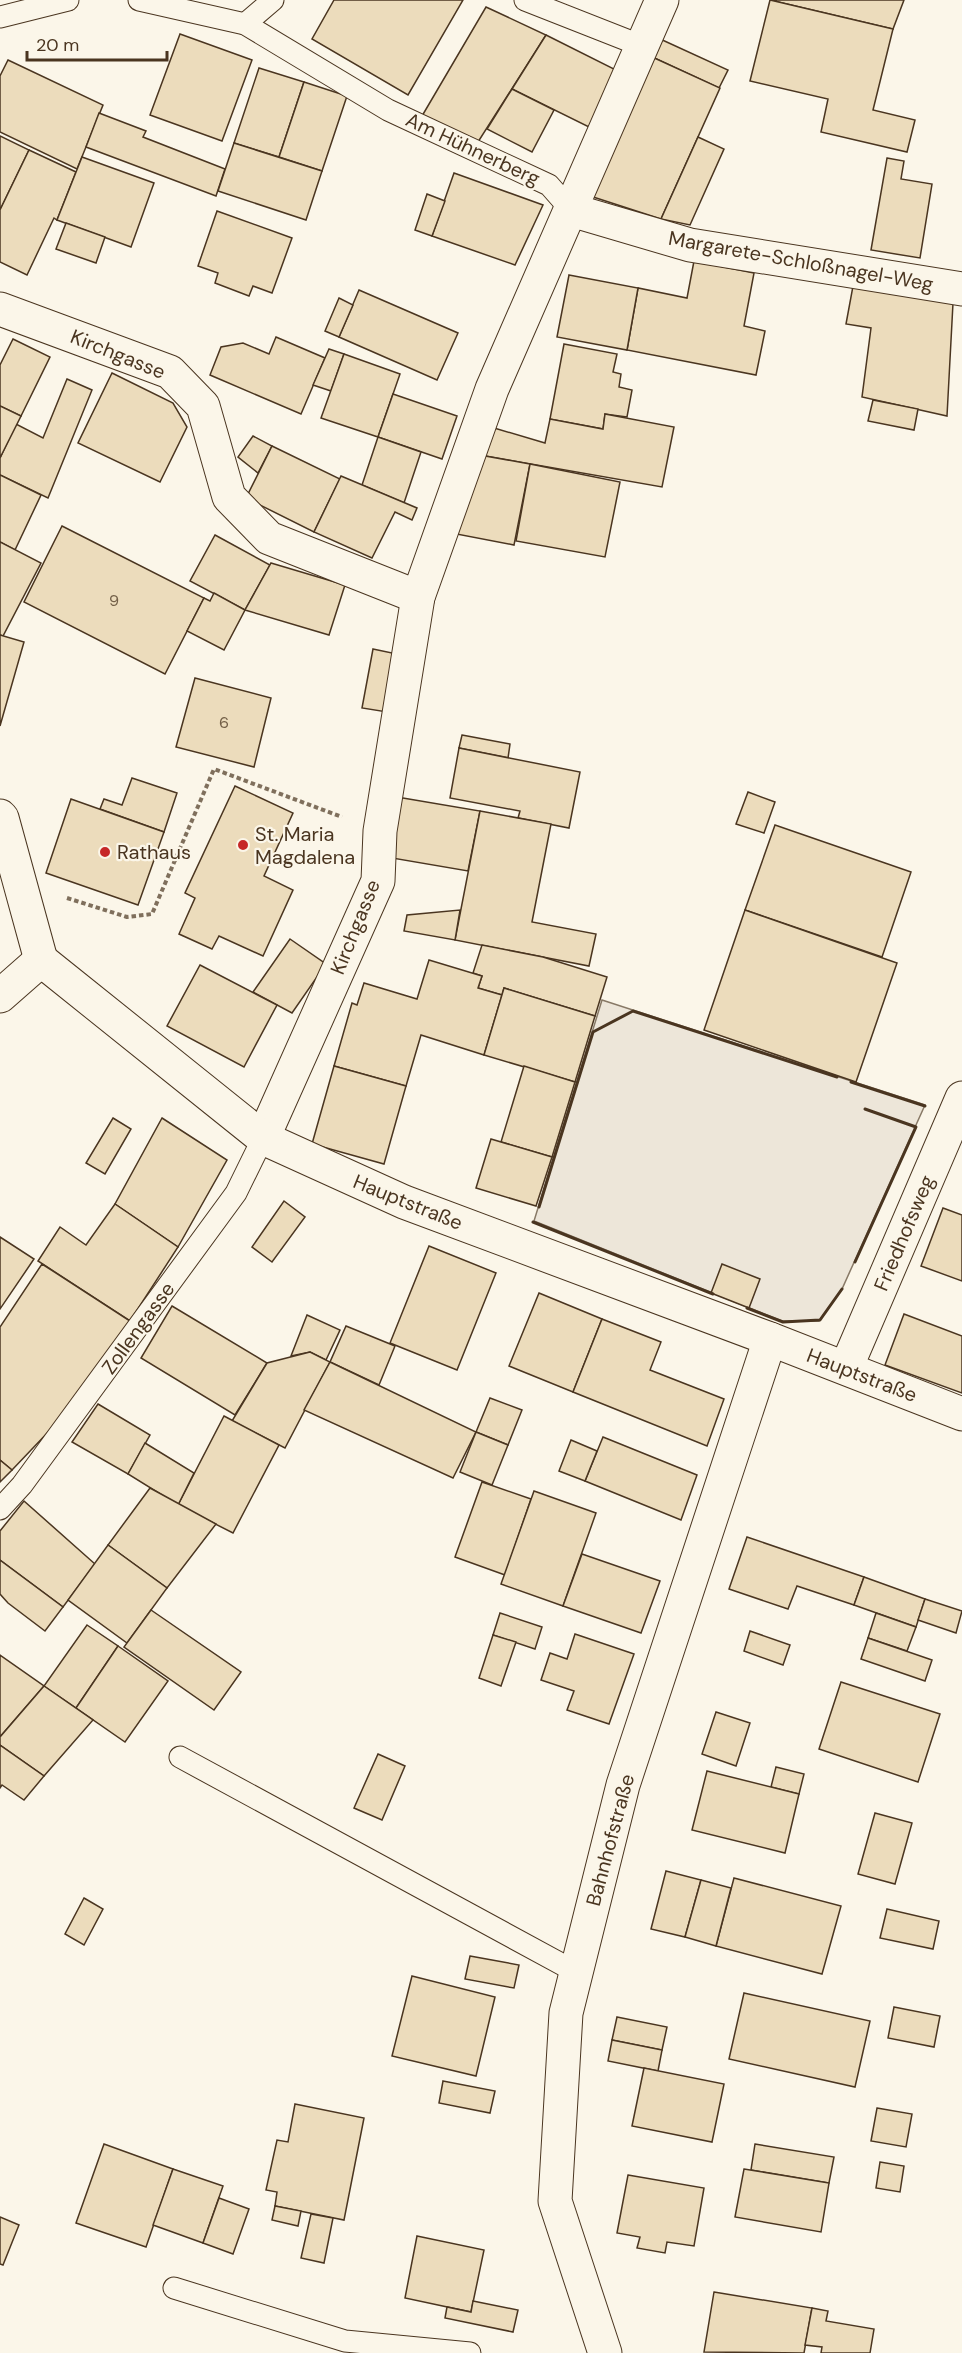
<svg xmlns="http://www.w3.org/2000/svg" width="962" height="2353" font-family="'DM Sans',sans-serif">
  <style>
    .green { fill: #ede6d9; stroke: #887966; stroke-width: 1.5 }
    .building { fill: #ecdcbc; stroke: #4a3520; stroke-width: 1.5 }
    .lines { fill: none; stroke-linecap: round; stroke-linejoin: round }
    .service-casing { stroke: #4a3520; stroke-width: 23 }
    .minor-casing { stroke: #4a3520; stroke-width: 35 }
    .tertiary-casing { stroke: #4a3520; stroke-width: 35 }
    .path { stroke: #7f6f5c; stroke-width: 4; stroke-dasharray: 4.5 3; stroke-linecap: butt }
    .service { stroke: #fbf6e9; stroke-width: 21 }
    .minor { stroke: #fbf6e9; stroke-width: 33 }
    .tertiary { stroke: #fbf6e9; stroke-width: 33 }
    .wall { stroke: #4a3520; stroke-width: 3 }
    .poi-dot { fill: #c62828; stroke: #fbf6e9; stroke-width: 2 }
    .labels { text-anchor: middle; stroke-width: 4.5; stroke-linejoin: round; paint-order: stroke }
    .number-label { font-size: 16px; fill: #725f47 }
    .street-label { font-size: 20px; fill: #4a3520; stroke: #fbf6e9 }
    .poi-label { font-size: 20px; fill: #4a3520; stroke: #fbf6e9; text-anchor: start }
  </style>
  <rect width="100%" height="100%" fill="#fbf6e9"/>
  <polygon class="green" points="602,1000 925,1105 842,1289 819,1321 782,1321 534,1221"/>
  <g class="building">
    <polygon points="334,0 463,0 408,95 312,39"/>
    <polygon points="770,0 904,0 893,29"/>
    <polygon points="770,0 893,29 873,110 915,120 907,152 821,132 828,99 750,81"/>
    <polygon points="486,7 546,35 478,142 422,116"/>
    <polygon points="180,34 252,60 222,141 150,115"/>
    <polygon points="546,35 618,71 593,129 512,89"/>
    <polygon points="658,38 728,70 719,88 650,56"/>
    <polygon points="650,56 720,88 661,219 587,195"/>
    <polygon points="8,60 103,105 77,169 0,132 0,76"/>
    <polygon points="259,68 304,82 279,157 234,143"/>
    <polygon points="304,82 347,96 322,171 279,157"/>
    <polygon points="512,89 554,110 532,152 487,129"/>
    <polygon points="99,113 146,131 143,137 225,169 216,196 86,147"/>
    <polygon points="0,136 29,150 1,208 0,208"/>
    <polygon points="698,137 724,149 690,225 661,219"/>
    <polygon points="234,143 322,171 306,220 218,191"/>
    <polygon points="29,150 76,172 57,220 54,218 27,275 0,262 0,210"/>
    <polygon points="82,157 154,183 131,247 57,220"/>
    <polygon points="887,158 904,161 901,179 932,184 920,258 871,250"/>
    <polygon points="454,173 543,205 515,265 432,236"/>
    <polygon points="427,194 445,201 432,236 415,230"/>
    <polygon points="217,211 292,238 272,293 253,286 249,296 215,283 218,273 198,266"/>
    <polygon points="66,223 105,237 96,263 56,249"/>
    <polygon points="694,261 754,273 744,326 765,331 756,375 627,350 638,288 687,298"/>
    <polygon points="569,275 638,288 627,350 557,337"/>
    <polygon points="853,286 953,303 947,416 862,397 871,328 846,324"/>
    <polygon points="359,290 458,333 437,380 339,337"/>
    <polygon points="339,298 353,305 339,337 325,331"/>
    <polygon points="276,337 325,358 301,414 210,375 221,347 243,343 269,354"/>
    <polygon points="13,339 50,357 21,416 0,406 0,365"/>
    <polygon points="564,344 617,354 613,372 621,374 619,387 632,390 627,417 605,414 603,429 550,419"/>
    <polygon points="329,349 344,354 331,391 313,385"/>
    <polygon points="344,354 400,374 378,437 321,418"/>
    <polygon points="112,373 173,403 187,427 160,482 78,443"/>
    <polygon points="67,379 92,390 48,498 0,475 0,458 16,424 43,438"/>
    <polygon points="393,394 457,416 442,459 378,437"/>
    <polygon points="873,400 918,409 914,430 868,421"/>
    <polygon points="0,406 21,416 0,458"/>
    <polygon points="605,414 674,427 662,487 474,454 484,425 545,443 550,419 603,429"/>
    <polygon points="253,436 272,446 258,473 238,457"/>
    <polygon points="378,437 421,452 404,503 362,485"/>
    <polygon points="272,446 340,479 314,532 246,498"/>
    <polygon points="474,454 530,464 514,545 446,532"/>
    <polygon points="530,464 620,482 605,557 516,541"/>
    <polygon points="0,475 41,495 15,550 0,542"/>
    <polygon points="341,476 417,508 412,520 395,512 372,558 314,532"/>
    <polygon points="62,526 204,598 165,674 24,602"/>
    <polygon points="215,535 270,565 245,610 190,581"/>
    <polygon points="0,542 41,563 3,636 0,635"/>
    <polygon points="271,563 345,585 329,635 245,610"/>
    <polygon points="214,593 245,610 224,650 187,631 204,598 210,601"/>
    <polygon points="0,635 24,642 0,726"/>
    <polygon points="373,649 397,654 387,712 362,708"/>
    <polygon points="195,678 271,698 254,767 176,747"/>
    <polygon points="462,735 510,744 508,758 459,748"/>
    <polygon points="459,748 580,772 569,828 518,818 520,811 450,798"/>
    <polygon points="132,778 177,793 164,832 100,809 104,799 122,805"/>
    <polygon points="235,786 293,813 264,876 293,890 263,956 219,936 212,949 179,934 195,898 185,893"/>
    <polygon points="748,792 775,802 764,833 736,824"/>
    <polygon points="397,797 480,811 468,871 386,857"/>
    <polygon points="71,799 164,832 138,905 46,873"/>
    <polygon points="480,811 551,824 532,922 596,934 589,966 455,940"/>
    <polygon points="775,825 911,872 882,957 745,910"/>
    <polygon points="460,910 455,940 404,931 407,915"/>
    <polygon points="745,910 897,963 856,1082 704,1030"/>
    <polygon points="290,939 326,964 292,1013 253,992"/>
    <polygon points="482,945 543,957 607,977 595,1016 504,988 502,995 478,988 482,976 473,973"/>
    <polygon points="429,960 482,976 478,988 502,995 484,1055 421,1035 406,1086 334,1066 352,1003 357,1005 364,983 417,999"/>
    <polygon points="200,965 277,1005 244,1067 167,1026"/>
    <polygon points="504,988 595,1016 575,1082 484,1055"/>
    <polygon points="334,1066 406,1086 384,1164 312,1144"/>
    <polygon points="524,1066 575,1082 552,1157 501,1142"/>
    <polygon points="113,1118 131,1129 105,1174 86,1163"/>
    <polygon points="162,1118 227,1160 178,1247 115,1204"/>
    <polygon points="491,1139 552,1157 536,1206 476,1188"/>
    <polygon points="284,1201 305,1217 272,1262 252,1247"/>
    <polygon points="115,1204 178,1247 130,1321 38,1261 60,1227 86,1245"/>
    <polygon points="943,1208 962,1215 962,1281 921,1266"/>
    <polygon points="0,1237 34,1259 0,1309"/>
    <polygon points="429,1246 496,1273 457,1370 390,1343"/>
    <polygon points="42,1264 130,1321 52,1428 12,1470 0,1460 0,1327"/>
    <polygon points="722,1264 760,1279 749,1308 711,1293"/>
    <polygon points="539,1293 602,1319 573,1392 509,1366"/>
    <polygon points="172,1306 267,1363 235,1415 141,1358"/>
    <polygon points="904,1314 962,1336 962,1393 885,1365"/>
    <polygon points="307,1315 340,1330 326,1360 310,1352 291,1356"/>
    <polygon points="602,1319 661,1342 650,1370 724,1399 707,1446 573,1392"/>
    <polygon points="346,1326 395,1346 379,1385 330,1362"/>
    <polygon points="310,1352 330,1362 285,1448 232,1421 267,1363"/>
    <polygon points="330,1362 476,1432 453,1478 304,1410"/>
    <polygon points="490,1398 522,1410 508,1445 476,1432"/>
    <polygon points="98,1404 150,1435 128,1474 72,1442"/>
    <polygon points="224,1416 279,1445 233,1533 178,1505"/>
    <polygon points="476,1432 508,1445 492,1485 460,1472"/>
    <polygon points="603,1437 697,1475 681,1520 585,1481"/>
    <polygon points="571,1440 597,1451 585,1481 559,1471"/>
    <polygon points="145,1443 194,1473 178,1505 128,1474"/>
    <polygon points="0,1460 12,1470 0,1482"/>
    <polygon points="482,1482 531,1499 505,1575 455,1557"/>
    <polygon points="150,1488 216,1524 167,1588 108,1545"/>
    <polygon points="534,1491 596,1513 563,1606 501,1584"/>
    <polygon points="24,1501 95,1564 63,1607 0,1560 0,1531"/>
    <polygon points="747,1537 864,1577 854,1605 797,1586 788,1609 729,1589"/>
    <polygon points="108,1545 167,1588 127,1643 68,1600"/>
    <polygon points="582,1554 660,1581 641,1633 563,1606"/>
    <polygon points="0,1560 63,1607 45,1631 8,1603 0,1594"/>
    <polygon points="864,1577 925,1599 916,1627 854,1605"/>
    <polygon points="925,1599 962,1611 956,1633 918,1620"/>
    <polygon points="151,1610 241,1672 214,1710 124,1647"/>
    <polygon points="500,1613 542,1627 535,1649 493,1635"/>
    <polygon points="876,1613 916,1627 907,1651 868,1638"/>
    <polygon points="87,1625 118,1646 76,1708 44,1686"/>
    <polygon points="750,1631 790,1645 783,1665 744,1651"/>
    <polygon points="575,1634 634,1654 609,1724 567,1710 574,1691 541,1680 550,1653 567,1659"/>
    <polygon points="493,1635 516,1642 501,1686 479,1678"/>
    <polygon points="868,1638 932,1660 925,1681 861,1659"/>
    <polygon points="118,1646 168,1681 125,1742 76,1708"/>
    <polygon points="0,1655 44,1686 0,1737"/>
    <polygon points="841,1682 940,1714 918,1782 819,1749"/>
    <polygon points="44,1686 93,1720 44,1776 0,1745 0,1737"/>
    <polygon points="716,1712 750,1723 736,1766 702,1754"/>
    <polygon points="0,1745 44,1776 24,1800 2,1785 0,1788"/>
    <polygon points="378,1754 405,1766 382,1820 354,1808"/>
    <polygon points="776,1767 804,1774 799,1794 771,1787"/>
    <polygon points="707,1771 799,1794 785,1853 692,1830"/>
    <polygon points="875,1813 912,1823 895,1884 858,1874"/>
    <polygon points="666,1871 701,1880 685,1937 651,1929"/>
    <polygon points="734,1878 841,1906 822,1974 716,1946"/>
    <polygon points="701,1880 731,1888 716,1946 685,1937"/>
    <polygon points="84,1898 103,1909 84,1945 65,1934"/>
    <polygon points="887,1909 939,1921 933,1949 880,1938"/>
    <polygon points="470,1956 519,1965 514,1988 465,1979"/>
    <polygon points="412,1976 495,1997 476,2076 392,2056"/>
    <polygon points="744,1993 870,2021 855,2087 729,2059"/>
    <polygon points="894,2007 940,2016 934,2047 888,2038"/>
    <polygon points="617,2017 667,2027 662,2050 612,2040"/>
    <polygon points="612,2040 662,2050 658,2071 608,2061"/>
    <polygon points="644,2068 724,2084 712,2142 632,2126"/>
    <polygon points="443,2081 495,2091 490,2113 439,2103"/>
    <polygon points="295,2104 364,2118 344,2220 275,2206 277,2192 266,2190 277,2140 288,2142"/>
    <polygon points="877,2108 912,2114 906,2147 871,2141"/>
    <polygon points="104,2144 173,2169 146,2247 76,2223"/>
    <polygon points="755,2144 834,2157 829,2183 751,2170"/>
    <polygon points="880,2162 904,2166 900,2192 876,2188"/>
    <polygon points="173,2169 223,2186 203,2243 153,2225"/>
    <polygon points="744,2169 829,2183 821,2232 735,2217"/>
    <polygon points="628,2175 704,2188 694,2246 667,2242 665,2253 637,2248 640,2237 617,2233"/>
    <polygon points="219,2198 249,2209 233,2254 203,2243"/>
    <polygon points="275,2206 301,2211 298,2226 272,2220"/>
    <polygon points="311,2214 333,2218 324,2263 301,2258"/>
    <polygon points="0,2217 19,2225 3,2265 0,2264"/>
    <polygon points="417,2236 484,2250 471,2312 405,2298"/>
    <polygon points="714,2292 812,2308 804,2353 704,2352"/>
    <polygon points="473,2301 518,2310 513,2332 445,2318 447,2307 471,2312"/>
    <polygon points="812,2308 828,2311 826,2321 874,2329 870,2353 821,2353 822,2347 805,2345"/>
  </g>
  <g class="lines">
    <g class="service-casing">
      <g id="service">
        <polyline points="139,0 245,24 388,110 549,185 571,210"/>
        <polyline points="525,0 642,46"/>
        <polyline points="0,17 68,0"/>
        <polyline points="245,24 273,0"/>
        <polyline points="0,1509 22,1485 236,1193 263,1138"/>
        <polyline points="180,1757 576,1972"/>
        <polyline points="174,2288 345,2341 470,2353"/>
      </g>
    </g>
    <g class="minor-casing">
      <g id="minor">
        <polyline points="571,210 690,245 962,289"/>
        <polyline points="0,309 170,372 203,406 229,497 269,538 418,597"/>
        <polyline points="0,816 2,818 41,960"/>
        <polyline points="263,1138 378,881 380,831 418,597 492,389 662,0"/>
        <polyline points="846,1368 962,1098"/>
        <polyline points="605,2353 555,2201 566,2013 623,1785 770,1339"/>
      </g>
    </g>
    <g class="tertiary-casing">
      <polyline id="tertiary" points="0,996 41,960 263,1138 404,1202 770,1339 962,1414"/>
    </g>
    <polyline class="path" points="67,898 127,917 152,914 214,769 342,817"/>
    <use href="#service" class="service"/>
    <use href="#minor" class="minor"/>
    <use href="#tertiary" class="tertiary"/>
    <g class="wall">
      <polyline points="851,1082 925,1106"/>
      <polyline points="539,1207 593,1032 633,1011 837,1077"/>
      <polyline points="533,1222 713,1294"/>
      <polyline points="855,1262 916,1127 865,1109"/>
      <polyline points="747,1308 783,1322 820,1320 842,1289"/>
    </g>
  </g>
  <g class="poi-dot">
    <circle cx="243" cy="845" r="6"/>
    <circle cx="105" cy="852" r="6"/>
  </g>
  <g class="labels">
    <g class="number-label">
      <text x="114" y="606">9</text>
      <text x="224" y="728">6</text>
    </g>
    <g class="street-label">
      <text transform="translate(473 149) rotate(25)" y="7">Am Hühnerberg</text>
      <text transform="translate(801 261) rotate(10)" y="7">Margarete-Schloßnagel-Weg</text>
      <text transform="translate(118 354) rotate(22)" y="7">Kirchgasse</text>
      <text transform="translate(355 927) rotate(-68)" y="7">Kirchgasse</text>
      <text transform="translate(408 1202) rotate(22)" y="7">Hauptstraße</text>
      <text transform="translate(904 1233) rotate(-67)" y="7">Friedhofsweg</text>
      <text transform="translate(138 1328) rotate(-54)" y="7">Zollengasse</text>
      <text transform="translate(862 1375) rotate(21)" y="7">Hauptstraße</text>
      <text transform="translate(610 1840) rotate(-75)" y="7">Bahnhofstraße</text>
    </g>
    <g class="poi-label">
      <text x="255" y="841">St. Maria<tspan x="255" dy="23">Magdalena</tspan></text>
      <text x="117" y="859">Rathaus</text>
    </g>
  </g>
  <path d="M27 51v9h140v-9" fill="none" stroke="#4a3520" stroke-width="3"/>
  <text x="36" y="51" font-size="18" fill="#4a3520" stroke="#fbf6e9" stroke-width="4.5" paint-order="stroke">20 m</text>
</svg>
